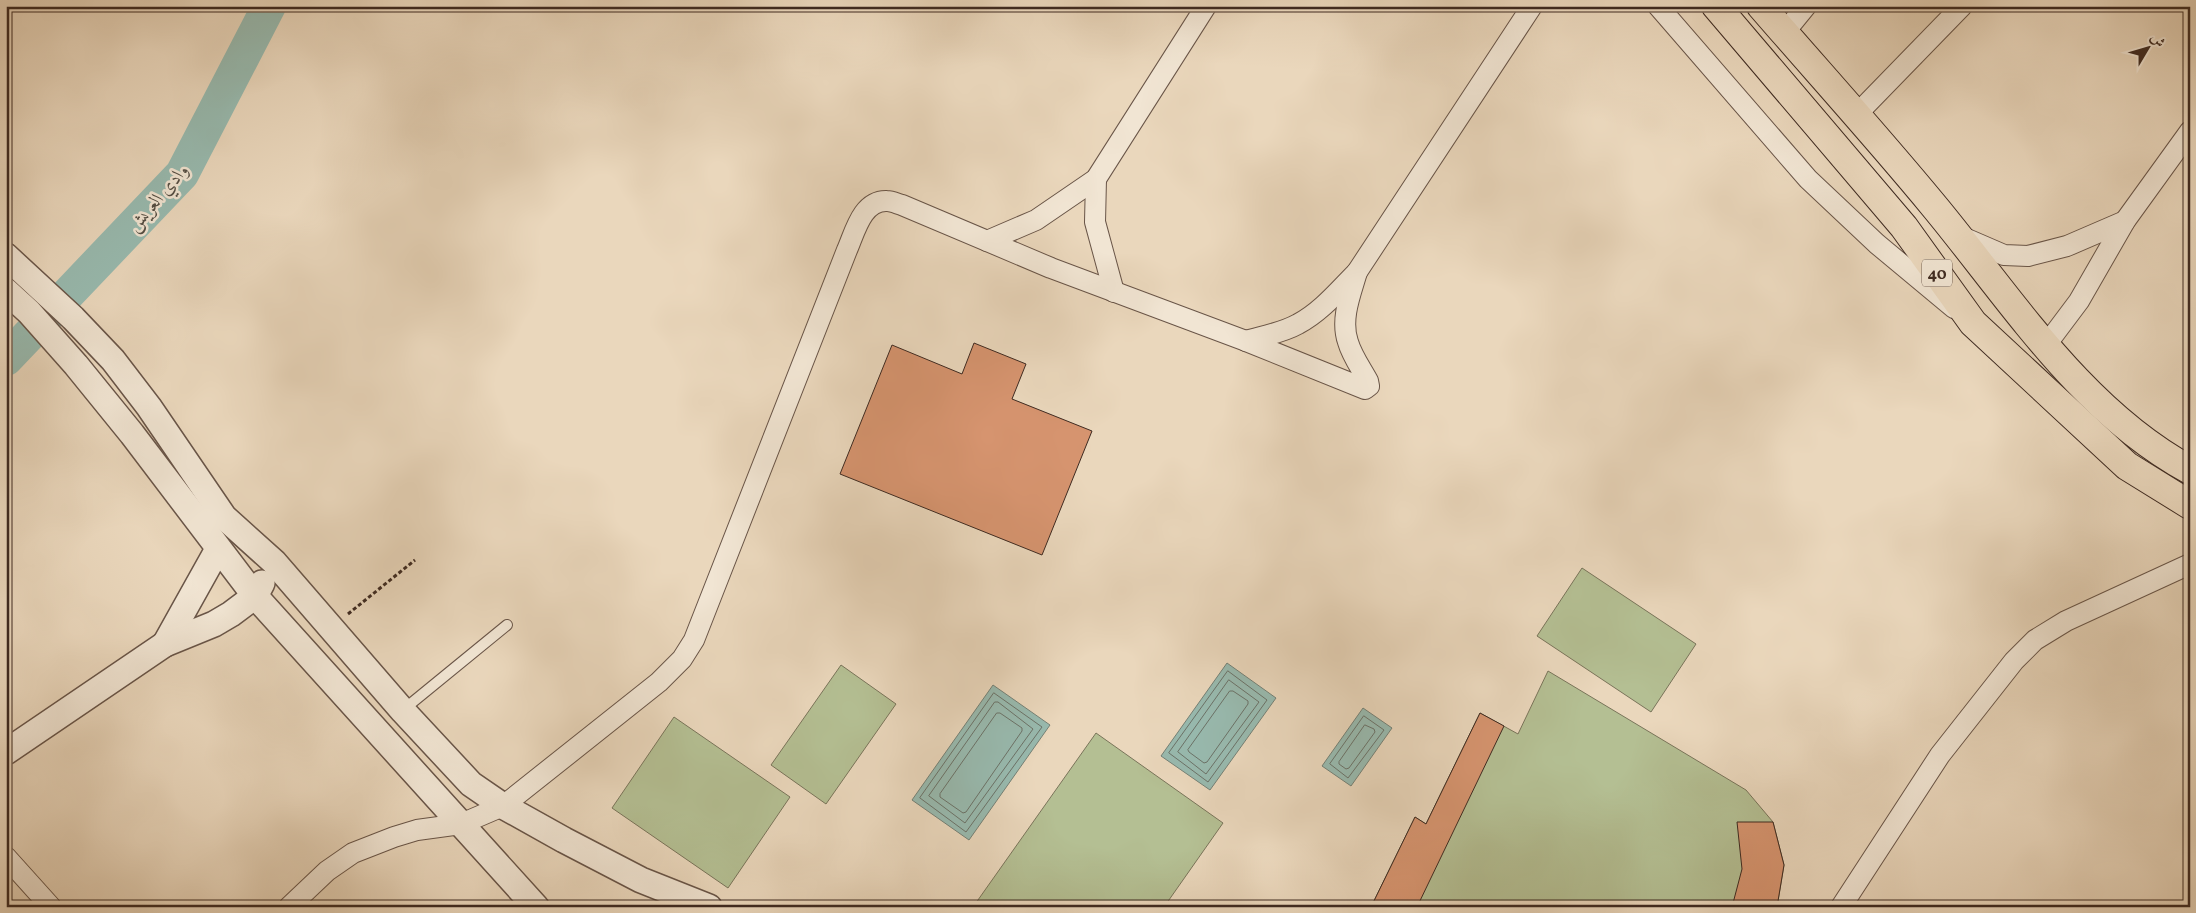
<svg xmlns="http://www.w3.org/2000/svg" width="2196" height="913" font-family="Vollkorn,Amiri,serif">
  <style>
    .green { fill: #b4bf93; stroke: #79745a }
    .water { fill: #98baaf; stroke: #748076 }
    .lines { fill: none; stroke-linecap: round; stroke-linejoin: round }
    .shore { stroke: #6b7268; stroke-width: 1 }
    .river { stroke: #98baaf; stroke-width: 34 }
    .building { fill: #d6946f; stroke: #3e2a21 }
    .service-casing { stroke: #695548; stroke-width: 12 }
    .minor-casing { stroke: #695548; stroke-width: 22 }
    .tertiary-casing { stroke: #695548; stroke-width: 28 }
    .trunk-casing { stroke: #3e2a21; stroke-width: 30 }
    .path { stroke: #3e2a21; stroke-width: 3; stroke-dasharray: 4 2.5; stroke-linecap: butt }
    .service { stroke: #f1e5d3; stroke-width: 10 }
    .minor { stroke: #f1e5d3; stroke-width: 20 }
    .tertiary { stroke: #f1e5d3; stroke-width: 25 }
    .trunk { stroke: #ead7bc; stroke-width: 28 }
    .labels { text-anchor: middle; stroke-width: 5; stroke-linejoin: round; paint-order: stroke }
    .shield { fill: #f1e5d3; stroke: #746256; stroke-width: 1 }
    .shield-label { font-size: 16px; font-weight: bold; fill: #3e2a21 }
    .water-label { font-size: 19px; font-style: italic; fill: #544e44; stroke: #f1e5d3 }
  </style>
  <rect width="100%" height="100%" fill="#ead7bc"/>
  <filter id="stains"><feTurbulence type="fractalNoise" baseFrequency=".004" numOctaves="4"/><feColorMatrix values="0 0 0 0 .2 0 0 0 0 .09 0 0 0 0 .02 0 0 0 .5 -.17"/></filter>
  <radialGradient id="worn" r=".72"><stop offset=".6" stop-color="#630" stop-opacity="0"/><stop offset="1" stop-color="#630" stop-opacity=".3"/></radialGradient>
  <g class="green">
    <polygon points="1582,568 1696,644 1651,712 1537,636"/>
    <polygon points="841,665 896,704 826,804 771,765"/>
    <polygon points="1548,671 1746,790 1773,822 1784,865 1777,907 1371,907 1415,817 1426,824 1480,713 1518,734"/>
    <polygon points="674,717 790,797 728,888 612,808"/>
    <polygon points="1096,733 1223,823 1164,907 973,907"/>
  </g>
  <g class="water">
    <polygon points="1227,663 1276,698 1210,790 1161,756"/>
    <polygon points="993,685 1050,725 969,840 912,800"/>
    <polygon points="1363,708 1392,728 1351,786 1322,766"/>
  </g>
  <g class="lines">
    <g class="shore">
      <polygon points="1228,671 1267,700 1208,782 1169,753"/>
      <polygon points="1229,680 1259,702 1206,774 1178,752"/>
      <polygon points="1230,691 1233,691 1248,701 1248,704 1207,762 1204,763 1189,752 1188,750"/>
      <polygon points="994,693 1042,727 966,832 920,798"/>
      <polygon points="995,702 998,702 1033,729 965,823 929,796"/>
      <polygon points="997,713 1000,713 1022,728 1022,731 966,812 963,813 940,797 940,794"/>
      <polygon points="1364,716 1384,730 1348,778 1330,764"/>
      <polygon points="1365,725 1374,729 1375,732 1349,768 1346,769 1339,764 1339,762"/>
    </g>
    <polyline class="river" points="6,359 182,174 269,6"/>
  </g>
  <g class="building">
    <polygon points="974,343 1026,364 1012,399 1092,431 1042,555 840,474 892,345 962,374"/>
    <polygon points="1480,713 1504,726 1417,907 1371,907 1415,817 1426,824"/>
    <polygon points="1737,822 1773,822 1784,865 1777,907 1732,907 1742,869"/>
  </g>
  <g class="lines">
    <g class="service-casing">
      <polyline id="service" points="403,710 507,625"/>
    </g>
    <g class="minor-casing">
      <g id="minor">
        <polyline points="1658,6 1808,179 1877,244 1954,308"/>
        <polyline points="1784,33 1806,6"/>
        <polyline points="1857,114 1962,6"/>
        <polyline points="1096,179 1095,222 1114,292"/>
        <polyline points="1960,236 2004,255 2028,256 2067,246 2125,221"/>
        <polyline points="987,241 1036,220 1096,179 1206,6"/>
        <path d="M1246,341C1263,336 1282,333 1298,324C1321,312 1339,290 1357,272L1532,6"/>
        <polyline points="2046,345 2079,301 2125,221 2190,131"/>
        <polyline points="6,857 51,907"/>
        <path d="M289,907L327,871L353,853L394,837L417,830L461,824L503,806L659,682L682,659L694,640L847,250C855,232 862,200 887,201C892,201 898,204 902,205L1051,268L1246,341L1365,389L1369,386L1368,381C1361,368 1352,356 1348,342C1340,319 1351,293 1357,272"/>
        <polyline points="1841,907 1940,755 2014,661 2035,640 2066,621 2190,564"/>
      </g>
    </g>
    <g class="tertiary-casing">
      <g id="tertiary">
        <polyline points="6,256 73,318 113,360 149,407 224,517 274,562 403,711 471,784 503,806 564,840 641,880 709,907"/>
        <polyline points="6,291 29,312 76,365 132,434 255,596 536,907"/>
        <polyline points="165,644 218,549"/>
        <polyline points="6,752 165,644 214,624 231,614 255,596 262,583"/>
      </g>
    </g>
    <g class="trunk-casing">
      <g id="trunk">
        <polyline points="1716,6 1904,227 1973,323 2127,466 2190,505"/>
        <path d="M1761,6C1819,73 1878,138 1934,206C2011,299 2081,411 2190,470"/>
      </g>
    </g>
    <polyline class="path" points="348,614 415,560"/>
    <use href="#service" class="service"/>
    <use href="#minor" class="minor"/>
    <use href="#tertiary" class="tertiary"/>
    <use href="#trunk" class="trunk"/>
  </g>
  <g class="labels">
    <rect class="shield" x="1922" y="259.5" width="30" height="27" rx="4"/>
    <g class="shield-label">
      <text x="1937" y="279">40</text>
    </g>
    <g class="water-label">
      <text transform="translate(157 197) rotate(-49)" y="7">وادي العريش</text>
    </g>
  </g>
  <rect width="2196" height="913" fill="none" stroke="#ead7bc" stroke-width="25"/>
  <rect x="8" y="8" width="2181" height="898" fill="none" stroke="#3e2a21" stroke-width="2.5"/>
  <rect x="12" y="12" width="2171" height="888" fill="none" stroke="#3e2a21"/>
  <g transform="translate(2148 48) rotate(52)" stroke="#f1e5d3" stroke-width="4" paint-order="stroke">
  <path d="M0-4L9 19L0 12L-9 19Z" fill="#3e2a21"/>
  <text y="-8" font-size="14" font-weight="bold" text-anchor="middle" fill="#3e2a21">ش</text>
  </g>
  <rect width="100%" height="100%" filter="url(#stains)"/>
  <rect width="100%" height="100%" fill="url(#worn)"/>
</svg>
